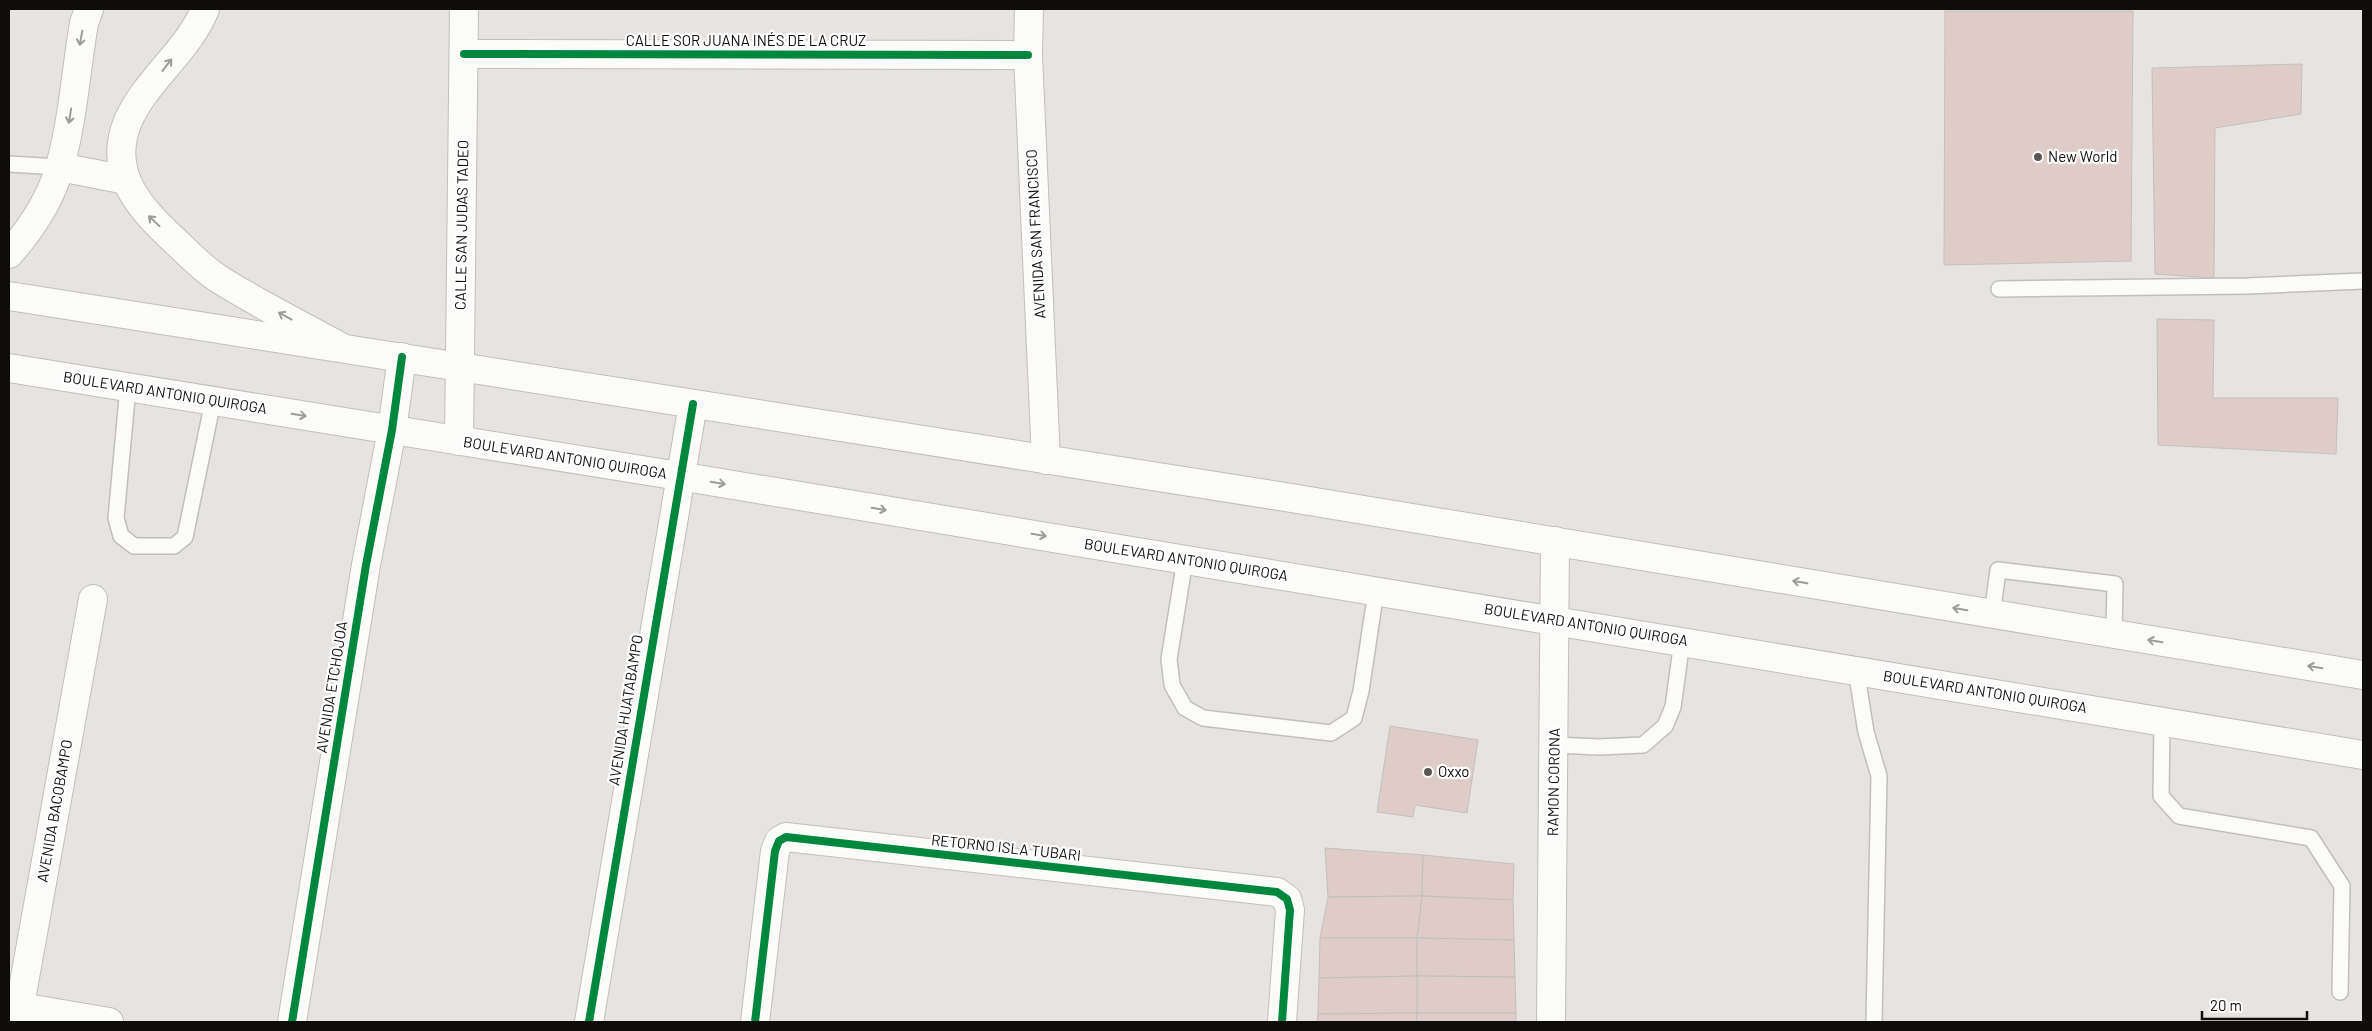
<svg xmlns="http://www.w3.org/2000/svg" width="2372" height="1031" font-family="Barlow,sans-serif">
  <style>
    .building { fill: #deccc8; stroke: #c2c0be }
    .lines { fill: none; stroke-linecap: round; stroke-linejoin: round }
    .service-casing { stroke: #c2bfbd; stroke-width: 18 }
    .minor-casing { stroke: #c2bfbd; stroke-width: 30 }
    .primary-casing { stroke: #c2bfbd; stroke-width: 30 }
    .service { stroke: #fbfbfa; stroke-width: 15 }
    .minor { stroke: #fbfbfa; stroke-width: 28 }
    .primary { stroke: #fbfbfa; stroke-width: 28 }
    .cycleway-casing { stroke: #fff; stroke-width: 11 }
    .cycleway { stroke: #00873e; stroke-width: 8 }
    .oneway { stroke: #9c9c9a }
    .poi-dot { fill: #5a5856; stroke: #fff; stroke-width: 2 }
    .labels { text-anchor: middle; stroke-width: 4.5; stroke-linejoin: round; paint-order: stroke }
    .street-label { font-size: 15px; fill: #0e0d0b; stroke: #fff }
    .poi-label { font-size: 15px; fill: #0e0d0b; stroke: #fff; text-anchor: start }
  </style>
  <rect width="100%" height="100%" fill="#e6e3e0"/>
  <g class="building">
    <polygon points="1945,11 2133,11 2131,261 1944,265"/>
    <polygon points="2302,64 2301,114 2215,128 2214,278 2155,274 2152,68"/>
    <polygon points="2157,319 2214,320 2213,398 2338,398 2336,454 2158,445"/>
    <polygon points="1390,726 1478,740 1467,813 1415,805 1413,817 1377,812"/>
    <polygon points="1325,848 1423,855 1422,896 1328,897"/>
    <polygon points="1423,855 1514,864 1513,900 1422,896"/>
    <polygon points="1422,896 1513,900 1514,940 1417,938"/>
    <polygon points="1422,896 1417,938 1320,938 1328,897"/>
    <polygon points="1320,938 1417,938 1417,976 1319,978"/>
    <polygon points="1417,938 1514,940 1515,977 1417,976"/>
    <polygon points="1417,976 1515,977 1516,1013 1417,1013"/>
    <polygon points="1417,976 1417,1013 1318,1014 1319,978"/>
    <polygon points="1417,1013 1516,1013 1516,1022 1416,1022"/>
    <polygon points="1417,1013 1416,1022 1317,1022 1318,1014"/>
  </g>
  <g class="lines">
    <g class="service-casing">
      <g id="service">
        <polyline points="9,164 60,167"/>
        <polyline points="1999,289 2247,286 2363,281"/>
        <polyline points="128,387 116,518 121,536 134,546 174,546 185,537 213,401"/>
        <polyline points="1185,560 1169,659 1172,685 1185,708 1203,718 1331,733 1354,718 1361,691 1376,591"/>
        <polyline points="1992,615 1998,570 2115,584 2114,635"/>
        <polyline points="1856,670 1866,732 1879,776 1874,1022"/>
        <polyline points="2162,721 2161,796 2179,816 2311,838 2342,886 2340,992"/>
        <polyline points="1555,745 1599,747 1643,745 1665,726 1673,707 1682,641"/>
      </g>
    </g>
    <g class="minor-casing">
      <g id="minor">
        <path d="M205,9C189,50 146,80 128,121C106,174 141,209 176,242C189,254 203,269 219,279C258,304 301,325 341,347"/>
        <polyline points="1029,9 1028,55 1046,460"/>
        <polyline points="464,54 1028,55"/>
        <polyline points="60,167 126,180"/>
        <path d="M9,254C31,229 51,199 60,166C73,119 76,70 84,23L89,9"/>
        <polyline points="459,441 464,9"/>
        <polyline points="9,1005 109,1022"/>
        <polyline points="17,1022 93,599"/>
        <polyline points="292,1022 366,565 392,430 402,357"/>
        <polyline points="589,1022 693,404"/>
        <polyline points="755,1022 775,851 779,841 786,837 1277,892 1287,899 1290,910 1282,1022"/>
        <polyline points="1551,1022 1555,541"/>
      </g>
    </g>
    <g class="primary-casing">
      <g id="primary">
        <polyline points="9,296 1285,497 2363,675"/>
        <polyline points="9,368 679,476 2363,755"/>
      </g>
    </g>
    <use href="#service" class="service"/>
    <use href="#minor" class="minor"/>
    <use href="#primary" class="primary"/>
    <g class="cycleway-casing">
      <g id="cycleway">
        <polyline points="464,54 1028,55"/>
        <polyline points="292,1022 366,565 392,430 402,357"/>
        <polyline points="589,1022 693,404"/>
        <polyline points="755,1022 775,851 779,841 786,837 1277,892 1287,899 1290,910 1282,1022"/>
      </g>
    </g>
    <use href="#cycleway" class="cycleway"/>
  </g>
  <defs><path id="oneway-shaft" d="M-6 0H5M1.5-3L5.5 0L1.5 3" fill="none" stroke-width="1.6" stroke-linecap="round" stroke-linejoin="round" transform="scale(1.25)"/></defs>
  <g class="oneway">
    <use href="#oneway-shaft" transform="translate(81 38) rotate(100)"/>
    <use href="#oneway-shaft" transform="translate(167 65) rotate(-52)"/>
    <use href="#oneway-shaft" transform="translate(70 116) rotate(99)"/>
    <use href="#oneway-shaft" transform="translate(154 221) rotate(-137)"/>
    <use href="#oneway-shaft" transform="translate(285 316) rotate(-151)"/>
    <use href="#oneway-shaft" transform="translate(299 415) rotate(9)"/>
    <use href="#oneway-shaft" transform="translate(718 483) rotate(9)"/>
    <use href="#oneway-shaft" transform="translate(879 509) rotate(9)"/>
    <use href="#oneway-shaft" transform="translate(1039 535) rotate(9)"/>
    <use href="#oneway-shaft" transform="translate(1800 582) rotate(-170)"/>
    <use href="#oneway-shaft" transform="translate(1960 609) rotate(-170)"/>
    <use href="#oneway-shaft" transform="translate(2155 641) rotate(-171)"/>
    <use href="#oneway-shaft" transform="translate(2315 667) rotate(-171)"/>
  </g>
  <g class="poi-dot">
    <circle cx="2038" cy="157" r="5"/>
    <circle cx="1428" cy="772" r="5"/>
  </g>
  <g class="labels">
    <g class="street-label">
      <text x="746" y="46">CALLE SOR JUANA INÉS DE LA CRUZ</text>
      <text transform="translate(462 225) rotate(-89)" y="5">CALLE SAN JUDAS TADEO</text>
      <text transform="translate(1036 234) rotate(-93)" y="5">AVENIDA SAN FRANCISCO</text>
      <text transform="translate(165 393) rotate(9)" y="5">BOULEVARD ANTONIO QUIROGA</text>
      <text transform="translate(565 458) rotate(9)" y="5">BOULEVARD ANTONIO QUIROGA</text>
      <text transform="translate(1186 560) rotate(9)" y="5">BOULEVARD ANTONIO QUIROGA</text>
      <text transform="translate(1586 625) rotate(9)" y="5">BOULEVARD ANTONIO QUIROGA</text>
      <text transform="translate(332 687) rotate(-81)" y="5">AVENIDA ETCHOJOA</text>
      <text transform="translate(1985 692) rotate(9)" y="5">BOULEVARD ANTONIO QUIROGA</text>
      <text transform="translate(626 710) rotate(-81)" y="5">AVENIDA HUATABAMPO</text>
      <text transform="translate(1554 782) rotate(-89)" y="5">RAMON CORONA</text>
      <text transform="translate(55 811) rotate(-80)" y="5">AVENIDA BACOBAMPO</text>
      <text transform="translate(1006 848) rotate(6)" y="5">RETORNO ISLA TUBARI</text>
    </g>
    <g class="poi-label">
      <text x="2048" y="162">New World</text>
      <text x="1438" y="777">Oxxo</text>
    </g>
  </g>
  <rect width="2372" height="1031" fill="none" stroke="#0e0d0b" stroke-width="20"/>
  <path d="M2202 1011v8h105v-8" fill="none" stroke="#0e0d0b" stroke-width="2.5"/>
  <text x="2210" y="1011" font-size="15" fill="#0e0d0b" stroke="#ffffff" stroke-width="4" paint-order="stroke">20 m</text>
</svg>
